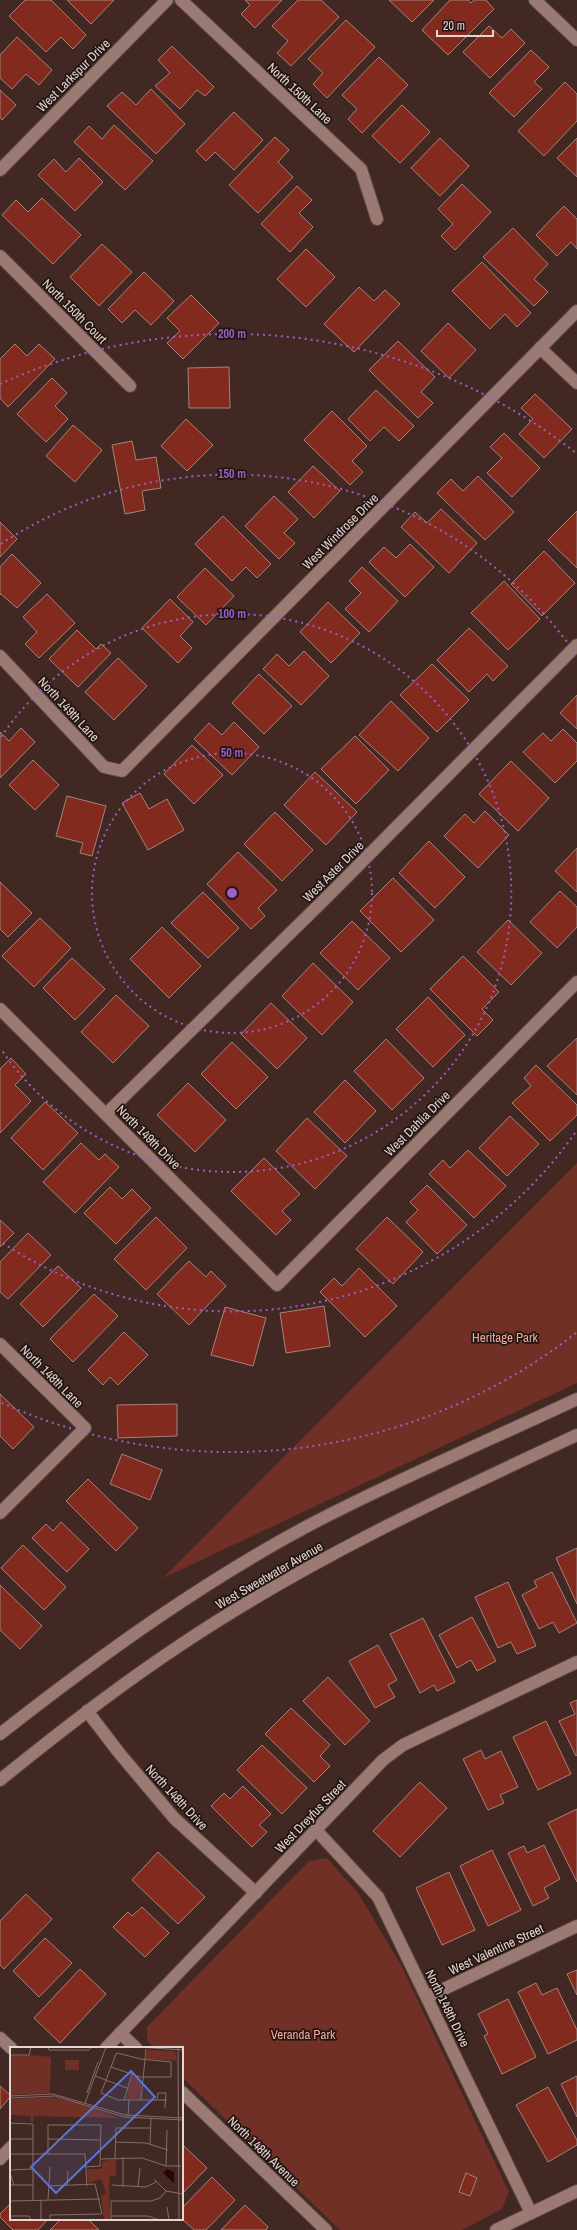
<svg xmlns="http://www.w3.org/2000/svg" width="577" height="2230" font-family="'Archivo Narrow',sans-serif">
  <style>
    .green { fill: #703025 }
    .building { fill: #822a1d; stroke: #a3837c }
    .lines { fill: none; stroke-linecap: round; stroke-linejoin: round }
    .minor-casing { stroke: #5d4743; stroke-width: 14 }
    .minor { stroke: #9a7a73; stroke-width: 12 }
    .ring { fill: none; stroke: #9b5ec4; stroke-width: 2; stroke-dasharray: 2 4 }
    .labels { text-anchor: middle; stroke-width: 3.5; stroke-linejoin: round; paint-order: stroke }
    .street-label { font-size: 13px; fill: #e6d4d1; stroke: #211512 }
    .park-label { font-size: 13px; fill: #f4a99a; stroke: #211512 }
    .inset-road { fill: none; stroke: #846d69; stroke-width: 1 }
    .view { fill: #5976d6; fill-opacity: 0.15; stroke: #5976d6; stroke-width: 2 }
    .inset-edge { fill: none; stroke: #e6d4d1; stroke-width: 2 }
    .centre { fill: #9b5ec4; stroke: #211512; stroke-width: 2 }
    .ring-label { font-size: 12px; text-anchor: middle; font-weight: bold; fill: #9b5ec4; stroke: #211512; stroke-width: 3.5; stroke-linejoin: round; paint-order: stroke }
  </style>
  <rect width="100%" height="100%" fill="#422823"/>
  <g class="green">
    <polygon points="577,1163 577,1383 163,1578"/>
    <polygon points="327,1858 358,1893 401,1965 509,2192 502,2209 462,2230 340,2230 182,2077 182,2048 154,2048 147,2040 147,2027 309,1861"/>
  </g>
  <g class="building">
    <polygon points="25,0 51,0 86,35 73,49 61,37 46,52 9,16"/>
    <polygon points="67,0 114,0 91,24"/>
    <polygon points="245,0 282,0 255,28 241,14 250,5"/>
    <polygon points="298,0 321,0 339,17 291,66 277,53 288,41 272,26"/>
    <polygon points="389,0 434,0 412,22"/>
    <polygon points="450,0 468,0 471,3 474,0 486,0 494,9 448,55 422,30"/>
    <polygon points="346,20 375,47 327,98 313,84 323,73 308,59"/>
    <polygon points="489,26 502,38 511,29 525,43 490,78 463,52"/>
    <polygon points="17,37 52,70 39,85 26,74 12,89 0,78 0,55"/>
    <polygon points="172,46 214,87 205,96 197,90 180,109 155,86 170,73 158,60"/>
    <polygon points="531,50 549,67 534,82 542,89 514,117 489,93"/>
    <polygon points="379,57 408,85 362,133 348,119 357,109 342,95"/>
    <polygon points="565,82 577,94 577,121 544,156 518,131"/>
    <polygon points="151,89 185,124 156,154 107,106 122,92 136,105"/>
    <polygon points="0,90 16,105 2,120 0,117"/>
    <polygon points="402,105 430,132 400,163 372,136"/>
    <polygon points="234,112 263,140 234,170 215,152 206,161 196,151"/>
    <polygon points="114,125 153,161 125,190 74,142 89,126 102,139"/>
    <polygon points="275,137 289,150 278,162 293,177 258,213 229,185"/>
    <polygon points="440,138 469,166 440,196 411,168"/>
    <polygon points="577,138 577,177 557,158"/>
    <polygon points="79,158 103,182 75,211 38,175 54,159 66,172"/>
    <polygon points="462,184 491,212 455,250 441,236 453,224 438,209"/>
    <polygon points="297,186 312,200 299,213 313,227 290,252 261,224"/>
    <polygon points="42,198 81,235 53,264 2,215 16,200 28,212"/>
    <polygon points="564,206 577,219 577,249 571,242 557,256 536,235"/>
    <polygon points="513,228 548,264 534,279 548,292 534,306 483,257"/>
    <polygon points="102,244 132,272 99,306 70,277"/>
    <polygon points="306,249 335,277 306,307 277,279"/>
    <polygon points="482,262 531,313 517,327 505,314 490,329 452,291"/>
    <polygon points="144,272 174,301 151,325 135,310 122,323 108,309"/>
    <polygon points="359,287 374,301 385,290 400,304 354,352 324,324"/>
    <polygon points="191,295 219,323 183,359 167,343 180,331 167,318"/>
    <polygon points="448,323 476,350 449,378 421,351"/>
    <polygon points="398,341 435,377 421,392 433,403 418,418 369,370"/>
    <polygon points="15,344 27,356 39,344 55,359 8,407 0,398 0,359"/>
    <polygon points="229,367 230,408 189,408 188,368"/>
    <polygon points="52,378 67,393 55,406 68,419 46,442 17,414"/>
    <polygon points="376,390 414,426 399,441 384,427 370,441 348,419"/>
    <polygon points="535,394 572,429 544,458 519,434 533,419 521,408"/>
    <polygon points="332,411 367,446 352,461 363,472 350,485 304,440"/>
    <polygon points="186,419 213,445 187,471 161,446"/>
    <polygon points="73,425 102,450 75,482 46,456"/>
    <polygon points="504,433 540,468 512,497 487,473 502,458 490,447"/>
    <polygon points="132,441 136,460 156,457 161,488 142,491 145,510 125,514 112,445"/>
    <polygon points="313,466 340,491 314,518 288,492"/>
    <polygon points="478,476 514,512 485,540 437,493 451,479 463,491"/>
    <polygon points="274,496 298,519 284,533 295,543 279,559 245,526"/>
    <polygon points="441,509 477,543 449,573 401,527 415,512 427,523"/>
    <polygon points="577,511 577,568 548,540"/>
    <polygon points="223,516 271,564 257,578 246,567 232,581 195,544"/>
    <polygon points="0,522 17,539 0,557"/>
    <polygon points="410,544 434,567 405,597 369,562 384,547 396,558"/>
    <polygon points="544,551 575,583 542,616 511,584"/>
    <polygon points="12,554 41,583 17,608 1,594 0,595 0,567"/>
    <polygon points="362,567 398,601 369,632 345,609 361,593 349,581"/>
    <polygon points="205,568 234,596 206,625 177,597"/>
    <polygon points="504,581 540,619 508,650 471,613"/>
    <polygon points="47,594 75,623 39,658 25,644 37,632 23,617"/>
    <polygon points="170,599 193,622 180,636 192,648 178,663 142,628"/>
    <polygon points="328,602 360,633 331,663 300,632"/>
    <polygon points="469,628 508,666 493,681 487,674 469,692 437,660"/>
    <polygon points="77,630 96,649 101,644 111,653 78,687 49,659"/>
    <polygon points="304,651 329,676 301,705 263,669 277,654 289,666"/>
    <polygon points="118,658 147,686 114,720 85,692"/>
    <polygon points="432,664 469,700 437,732 400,695"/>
    <polygon points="259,674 292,706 264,734 232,703"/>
    <polygon points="577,695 577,729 560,713"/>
    <polygon points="391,701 429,738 398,771 359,735"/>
    <polygon points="234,722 259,747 232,775 194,739 209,723 222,735"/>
    <polygon points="21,728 35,742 0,778 0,732 9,741"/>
    <polygon points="563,729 577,743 577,761 555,783 523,752 543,733 551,741"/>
    <polygon points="355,736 389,770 356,804 321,769"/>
    <polygon points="192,745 223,775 194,804 164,774"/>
    <polygon points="33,760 59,785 35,810 9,785"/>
    <polygon points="511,761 549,798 518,831 479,794"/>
    <polygon points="315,772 357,812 326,845 284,805"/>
    <polygon points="140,793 149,809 167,799 184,830 148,850 122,803"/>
    <polygon points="67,796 106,806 92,856 80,853 83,843 56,836"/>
    <polygon points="485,811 509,835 478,868 444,836 465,814 474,823"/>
    <polygon points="275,812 313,850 282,881 244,844"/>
    <polygon points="429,841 465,877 435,908 399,873"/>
    <polygon points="577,848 577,892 555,871"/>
    <polygon points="238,852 277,890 258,908 265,916 251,929 207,884"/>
    <polygon points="393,878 434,920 401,952 360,911"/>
    <polygon points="0,882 32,913 8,937 0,929"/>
    <polygon points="560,891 577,907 577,927 557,948 530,922"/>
    <polygon points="203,892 239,928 208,958 171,923"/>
    <polygon points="40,918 71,948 34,987 2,956"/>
    <polygon points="508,920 542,953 511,985 477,952"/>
    <polygon points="352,921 390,958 358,990 320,953"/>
    <polygon points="162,927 201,966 169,998 130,959"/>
    <polygon points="463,956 499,992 482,1009 493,1020 477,1036 430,989"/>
    <polygon points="72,958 105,989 75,1020 43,988"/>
    <polygon points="313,963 353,1002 322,1035 282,996"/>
    <polygon points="116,995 149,1026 113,1063 81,1032"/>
    <polygon points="428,997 465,1035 433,1067 396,1029"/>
    <polygon points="271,1003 307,1038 277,1069 241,1034"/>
    <polygon points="577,1038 577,1095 547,1066"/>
    <polygon points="386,1039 424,1078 392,1110 354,1071"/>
    <polygon points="232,1042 268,1077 236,1109 201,1074"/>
    <polygon points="11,1058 26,1074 15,1085 31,1101 0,1133 0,1069"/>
    <polygon points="536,1065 577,1105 577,1115 550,1141 512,1103 531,1086 524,1078"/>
    <polygon points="345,1080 376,1111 345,1143 314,1112"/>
    <polygon points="188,1083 226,1120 195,1152 157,1115"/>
    <polygon points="45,1102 78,1133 43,1170 11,1138"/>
    <polygon points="510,1116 539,1144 507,1176 479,1148"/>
    <polygon points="307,1118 347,1156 315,1189 276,1151"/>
    <polygon points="81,1143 99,1160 105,1154 119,1167 75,1213 43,1182"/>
    <polygon points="468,1150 506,1186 474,1218 429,1174 443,1160 450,1168"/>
    <polygon points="264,1158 300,1194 282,1211 291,1220 276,1235 231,1191"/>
    <polygon points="427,1185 467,1225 437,1254 406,1222 418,1210 410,1202"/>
    <polygon points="110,1187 122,1199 132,1189 151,1208 116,1244 84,1213"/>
    <polygon points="156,1217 187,1248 146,1290 114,1259"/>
    <polygon points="387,1217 423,1252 393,1284 356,1249"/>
    <polygon points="0,1220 14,1233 0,1247"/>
    <polygon points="28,1233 51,1255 8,1299 0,1292 0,1262"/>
    <polygon points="189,1261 206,1277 211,1271 226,1286 189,1325 157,1294"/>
    <polygon points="58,1266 81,1288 43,1327 20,1304"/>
    <polygon points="359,1268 397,1306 365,1337 320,1292 334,1278 342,1286"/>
    <polygon points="94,1294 118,1316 73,1362 50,1339"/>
    <polygon points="324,1306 330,1346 286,1353 280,1313"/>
    <polygon points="225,1307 266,1318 253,1366 211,1355"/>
    <polygon points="124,1332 148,1355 118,1385 110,1377 103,1385 88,1370"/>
    <polygon points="0,1394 34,1427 13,1449 0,1436"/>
    <polygon points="177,1404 177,1436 118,1438 117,1405"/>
    <polygon points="122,1454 162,1470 150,1500 110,1484"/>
    <polygon points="88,1479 138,1528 116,1551 66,1501"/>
    <polygon points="61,1522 89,1549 67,1572 32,1538 46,1524 53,1531"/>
    <polygon points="23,1545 66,1587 44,1610 1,1568"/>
    <polygon points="577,1548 577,1604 556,1558"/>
    <polygon points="552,1572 577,1623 559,1633 553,1622 539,1629 522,1595 537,1587 534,1581"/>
    <polygon points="508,1582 536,1646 517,1654 511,1642 498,1648 475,1597"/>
    <polygon points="0,1585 42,1626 20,1649 0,1630"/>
    <polygon points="472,1617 496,1661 477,1671 471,1660 457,1668 439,1635"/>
    <polygon points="423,1618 455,1682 437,1691 434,1685 420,1693 390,1634"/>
    <polygon points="378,1645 397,1680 388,1685 395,1697 375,1708 349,1661"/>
    <polygon points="328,1677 370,1721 345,1745 303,1701"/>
    <polygon points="577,1700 577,1755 576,1756 559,1721 575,1714 570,1703"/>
    <polygon points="291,1708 330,1745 320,1756 330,1766 314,1782 265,1734"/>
    <polygon points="546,1721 571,1774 538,1790 513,1737"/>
    <polygon points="262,1745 307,1788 282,1814 237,1770"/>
    <polygon points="481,1750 485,1759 501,1751 518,1787 500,1795 504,1803 488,1810 463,1759"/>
    <polygon points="420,1782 447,1808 400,1857 373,1831"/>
    <polygon points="243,1786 271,1814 259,1825 267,1832 252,1847 211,1806 224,1793 230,1799"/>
    <polygon points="577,1809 577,1882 548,1823"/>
    <polygon points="544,1845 560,1879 544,1888 549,1898 533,1906 508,1853 524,1846 527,1853"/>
    <polygon points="492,1850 521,1910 488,1926 460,1866"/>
    <polygon points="158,1852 205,1897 178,1924 132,1880"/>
    <polygon points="449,1872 475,1930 442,1945 416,1888"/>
    <polygon points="26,1894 52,1919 4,1969 0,1965 0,1921"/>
    <polygon points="142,1907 169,1933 145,1957 113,1927 128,1912 132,1916"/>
    <polygon points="45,1938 72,1963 39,1997 13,1971"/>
    <polygon points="80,1969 106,1994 60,2043 34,2018"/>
    <polygon points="577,1970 577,1995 567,1974"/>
    <polygon points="536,1983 542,1995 557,1988 577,2030 577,2040 548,2054 518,1992"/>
    <polygon points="508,1999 536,2057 502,2074 484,2036 488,2034 478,2014"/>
    <polygon points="577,2076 577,2117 561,2084"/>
    <polygon points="0,2086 11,2096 0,2109"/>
    <polygon points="548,2087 577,2140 577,2145 548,2162 516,2105"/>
    <polygon points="184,2146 207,2168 182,2194 182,2148"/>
    <polygon points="466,2173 477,2178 470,2196 459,2192"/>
    <polygon points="212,2177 235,2200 206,2230 194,2230 182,2219 182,2208"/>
    <polygon points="11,2203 11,2219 48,2219 38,2230 13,2230 0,2217 0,2214"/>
    <polygon points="245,2205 268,2227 266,2230 221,2230"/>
    <polygon points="61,2219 88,2219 99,2230 50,2230"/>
  </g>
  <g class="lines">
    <g class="minor-casing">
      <g id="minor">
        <polyline points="181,0 361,169 377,219"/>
        <polyline points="535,0 577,40"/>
        <polyline points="0,170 167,0"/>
        <polyline points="0,256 130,386"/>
        <polyline points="540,348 577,383"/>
        <polyline points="0,656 104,767 122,771 577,311"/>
        <polyline points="0,1009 277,1285 577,982"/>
        <polyline points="106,1114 327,897 577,645"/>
        <polyline points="0,1344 85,1428 0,1513"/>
        <polyline points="87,1711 120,1754 174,1818 256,1893"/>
        <path d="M0,1734C101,1655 207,1578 321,1519C405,1476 492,1439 577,1399"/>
        <path d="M0,1780C58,1733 117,1687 179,1646C304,1562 441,1498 577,1435"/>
        <polyline points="316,1830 378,1897 531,2213"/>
        <polyline points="427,1997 577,1926"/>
        <polyline points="120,2033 136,2048"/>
        <polyline points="0,2038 11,2048"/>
        <polyline points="106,2048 383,1760 403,1745 577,1662"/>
        <polyline points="182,2092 326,2230"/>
        <polyline points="0,2159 11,2147"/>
        <polyline points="496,2230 577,2191"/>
      </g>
    </g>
    <use href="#minor" class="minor"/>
  </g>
  <g class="ring">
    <circle cx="232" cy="893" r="140"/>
    <path d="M1 737A279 279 0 1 1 1 1049"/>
    <path d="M575 1133A419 419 0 0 1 1 1242M1 544A419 419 0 0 1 575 653"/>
    <path d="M576 1333A559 559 0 0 1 0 1402M0 384A559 559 0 0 1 576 453"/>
  </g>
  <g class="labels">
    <g class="street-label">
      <text transform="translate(73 75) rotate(-45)" y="5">West Larkspur Drive</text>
      <text transform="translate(300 93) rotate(43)" y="5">North 150th Lane</text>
      <text transform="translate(75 311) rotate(45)" y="5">North 150th Court</text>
      <text transform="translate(340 531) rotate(-45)" y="5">West Windrose Drive</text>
      <text transform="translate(69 709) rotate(47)" y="5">North 149th Lane</text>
      <text transform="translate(333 871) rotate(-45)" y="5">West Aster Drive</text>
      <text transform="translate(417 1123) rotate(-45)" y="5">West Dahlia Drive</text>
      <text transform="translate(149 1137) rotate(45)" y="5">North 149th Drive</text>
      <text transform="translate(52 1376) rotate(45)" y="5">North 148th Lane</text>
      <text transform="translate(269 1575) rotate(-30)" y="5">West Sweetwater Avenue</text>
      <text transform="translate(177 1797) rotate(47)" y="5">North 148th Drive</text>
      <text transform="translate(310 1816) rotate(-46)" y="5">West Dreyfus Street</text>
      <text transform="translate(496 1949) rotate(-25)" y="5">West Valentine Street</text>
      <text transform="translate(448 2008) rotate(64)" y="5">North 148th Drive</text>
      <text transform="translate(264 2151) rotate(44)" y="5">North 148th Avenue</text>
    </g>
    <g class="park-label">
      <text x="505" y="1342">Heritage Park</text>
      <text x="303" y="2039">Veranda Park</text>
    </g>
  </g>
  <g transform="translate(10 2047)">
    <rect width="173" height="173" fill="#422823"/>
    <path d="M137,3L165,4L167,14L136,12ZM21,8L41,10L40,46L0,48V9ZM55,13H69V23H55ZM122,29L131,32V52H116ZM42,50L76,58L109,71L24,69L23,75H21L20,69L0,68V52ZM106,112V129H100L99,137L100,173H94L91,149L96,146L91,132L78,136L77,122H91L93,114Z" fill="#703025"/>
    <path d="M157,122L164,125V136L153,126Z" fill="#300301"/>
    <path class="inset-road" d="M38,0L39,3H79L82,0M128,0L173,3M168,0L169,173M0,8H19L21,0M101,20L130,30H161V15L131,12L107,6L106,7L91,46L108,53H157M85,29L117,41M77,46L88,15M0,49L43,47L115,68L173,71M0,51L45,49L114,70L173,73M114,53L122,27M131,53L136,2M147,53L148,46H156L155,61M75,56L96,0M118,69L119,53M0,76L23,77V154M0,92H23M38,92L91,93M106,95L136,96L158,103M140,97L141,72M0,107H75L77,139M38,107V78H91L90,119L75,120M105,111L106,81H140M91,112L132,111L156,119H171M156,119L157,83M0,123L23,122M0,126L4,138M144,132L156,144L173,147M0,138H23M102,138L136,140L146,135M38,139L85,137L92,167L40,168V173M57,139L58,124M113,140V110M128,140L130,121M31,153V173M38,153L40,120M0,154L90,152M157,160L159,173M0,169H19L21,173M101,169H138L149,173M101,173V154H141L150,151L156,144"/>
    <path class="view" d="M121,24L145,50L46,146L21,120Z"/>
    <rect width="173" height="173" class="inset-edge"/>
  </g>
  <circle cx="232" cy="893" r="6" class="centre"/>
  <g class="ring-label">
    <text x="232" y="338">200 m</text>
    <text x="232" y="478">150 m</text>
    <text x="232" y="618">100 m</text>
    <text x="232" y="757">50 m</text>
  </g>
  <path d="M437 30v6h56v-6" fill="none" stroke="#e6d4d1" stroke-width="2"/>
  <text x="443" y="30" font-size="12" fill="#e6d4d1" stroke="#211512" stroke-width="3" paint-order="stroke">20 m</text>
</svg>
